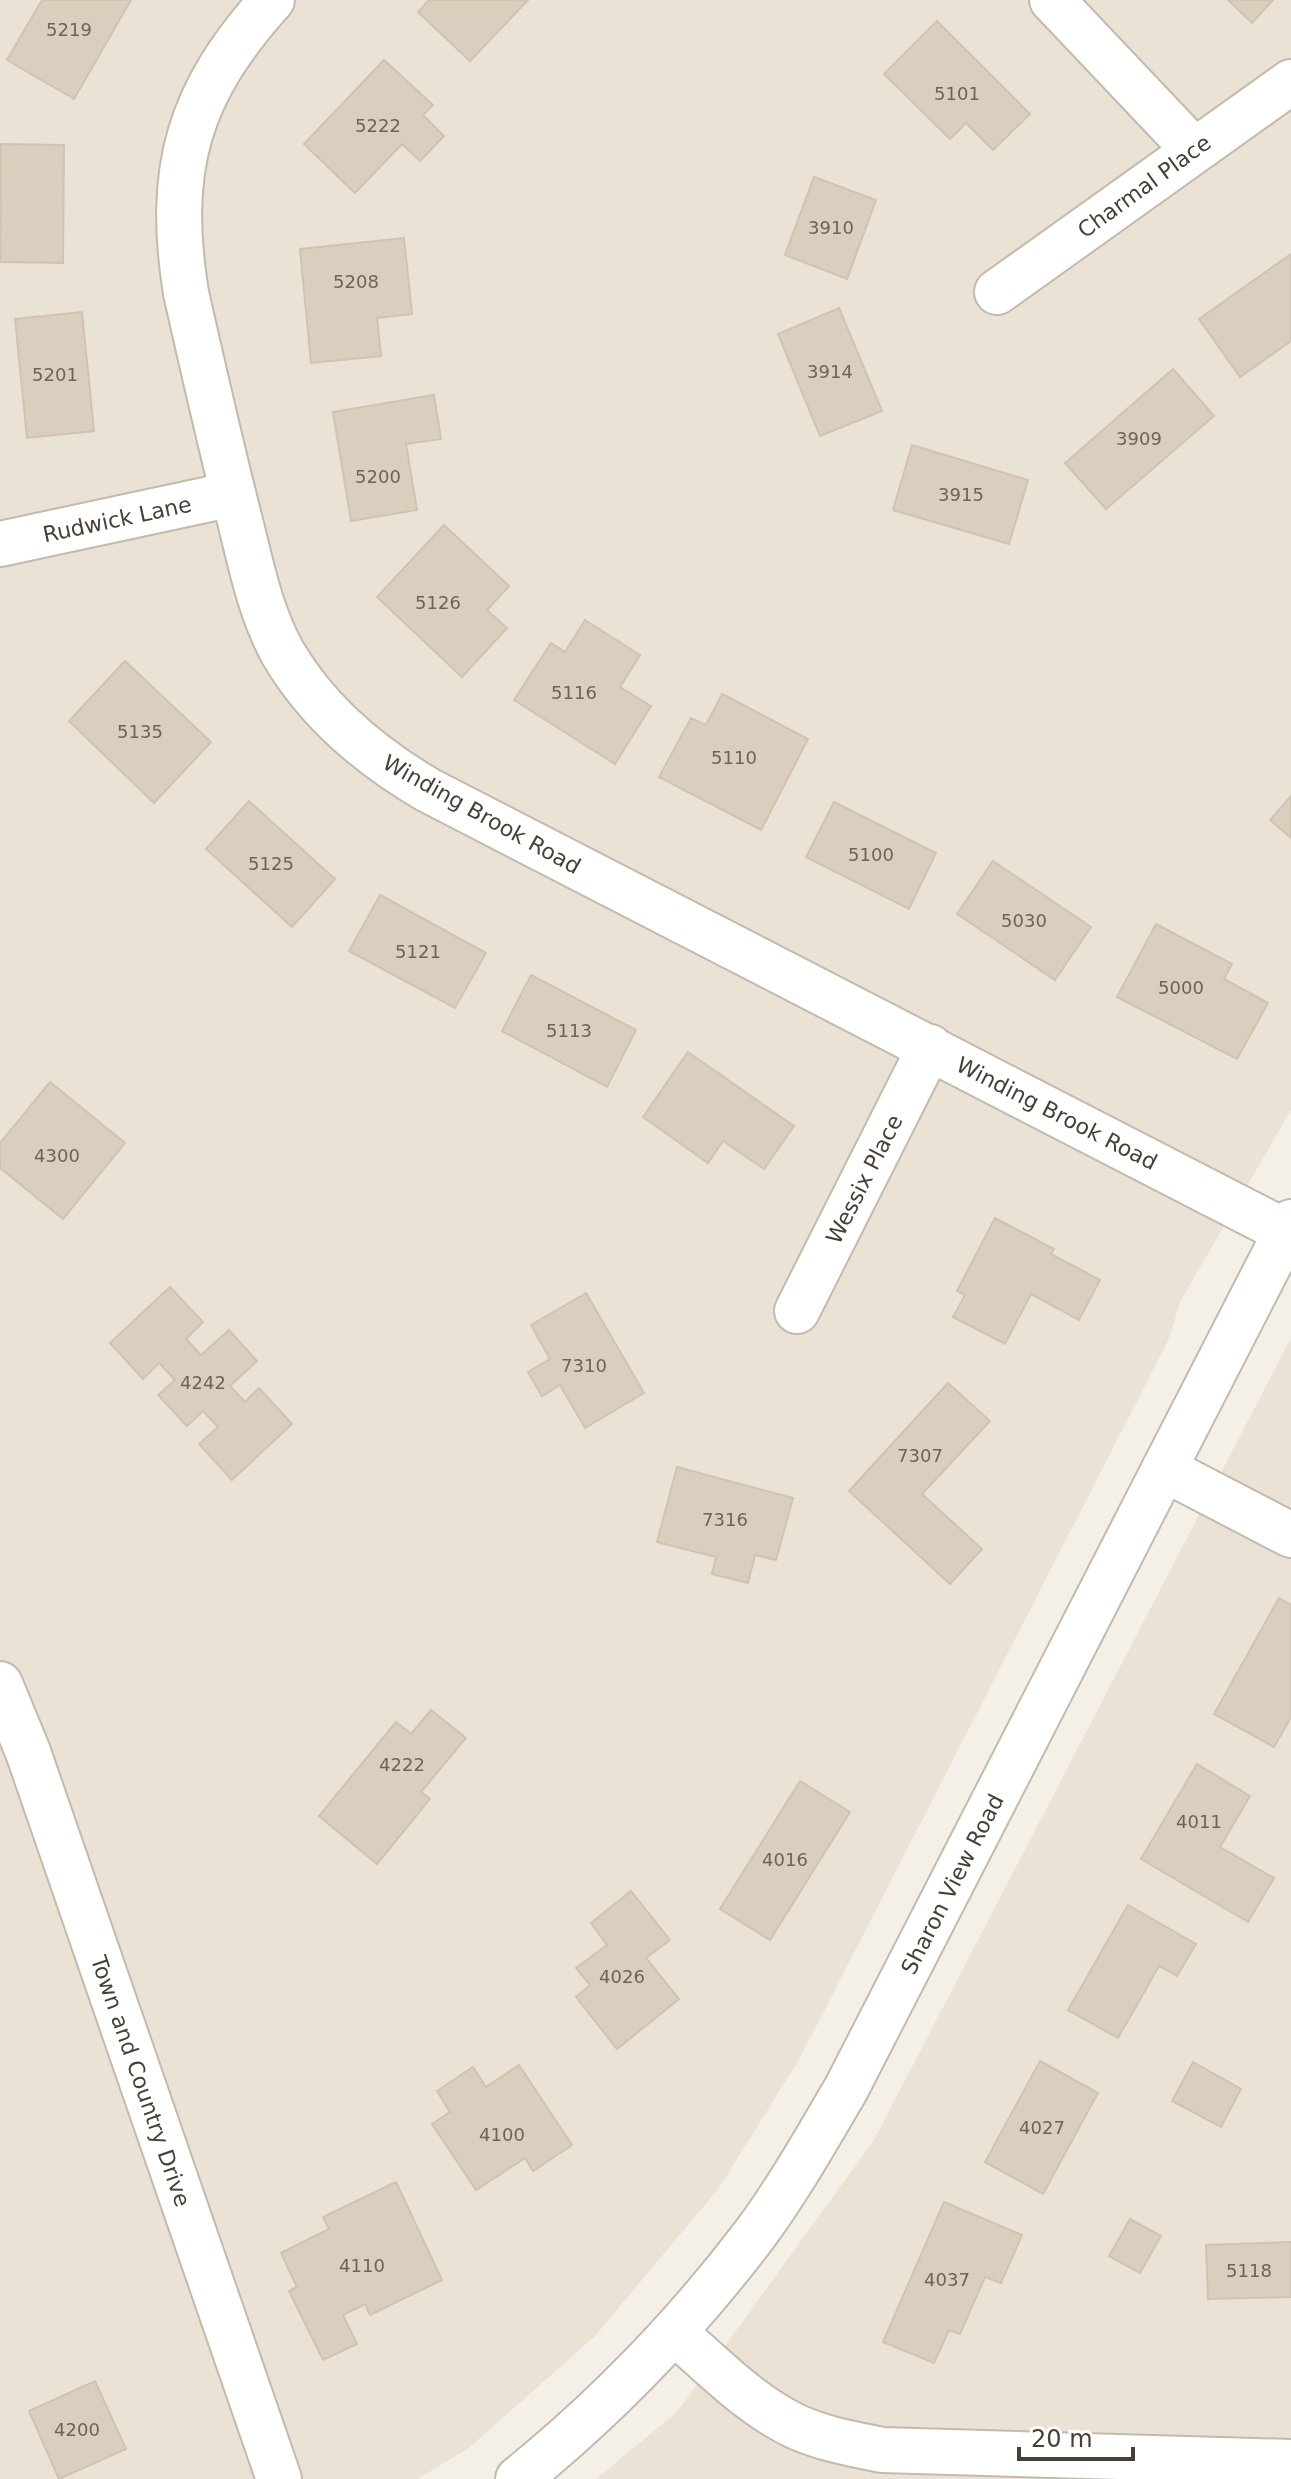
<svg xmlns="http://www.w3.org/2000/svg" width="1291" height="2479" font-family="'DejaVu Sans',sans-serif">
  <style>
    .residential { fill: #e9e2d5 }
    .building { fill: #dacebf; stroke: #d2c3af; stroke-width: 2 }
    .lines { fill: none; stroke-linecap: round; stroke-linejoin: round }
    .minor-casing { stroke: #c4baac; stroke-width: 48 }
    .minor { stroke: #fff; stroke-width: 44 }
    .labels { text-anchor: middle; stroke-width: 6; stroke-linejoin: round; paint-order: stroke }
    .number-label { font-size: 18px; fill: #6c6458 }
    .street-label { font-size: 22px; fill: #484036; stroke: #fff }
  </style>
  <rect width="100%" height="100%" fill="#f5f0e7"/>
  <g class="residential">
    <polygon points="0,0 1291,0 1291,1110 1180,1302 1169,1339 800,2058 719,2188 595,2336 470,2447 418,2479 0,2479"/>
    <polygon points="1291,1338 1291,2479 596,2479 677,2412 874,2140"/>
  </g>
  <g class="building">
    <polygon points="42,0 131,0 74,99 7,60"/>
    <polygon points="429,0 528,0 470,61 418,12"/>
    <polygon points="1228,0 1273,0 1252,23"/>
    <polygon points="937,21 1030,114 993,150 966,123 950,139 884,74"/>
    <polygon points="384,60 433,105 423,115 444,136 420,161 402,144 355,193 304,144"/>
    <polygon points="1,144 64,145 63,263 0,262"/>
    <polygon points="814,177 876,200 847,279 785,255"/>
    <polygon points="404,238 412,314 377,318 381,356 311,363 300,249"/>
    <polygon points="1291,254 1291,341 1240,377 1199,319"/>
    <polygon points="839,308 882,411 820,436 778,334"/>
    <polygon points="82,312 94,431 27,438 15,319"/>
    <polygon points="1173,369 1214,416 1106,509 1065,463"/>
    <polygon points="434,395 441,439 406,444 417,510 351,521 333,412"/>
    <polygon points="912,445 1028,480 1009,544 893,510"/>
    <polygon points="444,525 509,586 487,610 507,628 462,677 377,597"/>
    <polygon points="585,620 640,655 620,687 651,706 615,764 514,700 551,643 565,652"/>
    <polygon points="125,661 211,742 154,803 69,721"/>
    <polygon points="722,694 808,739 761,830 659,777 691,718 706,725"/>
    <polygon points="1291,796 1291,838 1270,820"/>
    <polygon points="249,801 335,879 292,927 206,849"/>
    <polygon points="834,802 936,853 909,909 806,857"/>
    <polygon points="993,861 1091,927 1055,980 957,914"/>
    <polygon points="380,895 486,953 455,1008 349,951"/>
    <polygon points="1156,924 1232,964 1224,979 1268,1003 1237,1059 1117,997"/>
    <polygon points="531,975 636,1030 607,1087 502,1031"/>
    <polygon points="688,1052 794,1126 764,1169 723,1141 708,1163 643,1117"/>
    <polygon points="50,1082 125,1143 63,1219 0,1168 0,1143"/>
    <polygon points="995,1218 1054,1249 1051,1254 1100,1280 1079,1320 1031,1294 1005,1344 953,1317 965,1295 957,1291"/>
    <polygon points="170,1287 203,1322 186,1339 201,1355 229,1330 257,1361 230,1386 245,1402 259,1388 292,1424 232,1480 199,1444 218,1427 203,1411 187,1426 158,1395 175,1380 159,1363 143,1379 110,1343"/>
    <polygon points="586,1293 644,1393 585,1428 560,1385 542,1396 528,1372 550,1359 531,1325"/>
    <polygon points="948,1383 990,1421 922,1494 982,1549 950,1584 849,1491"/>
    <polygon points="677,1467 793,1498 776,1560 755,1555 748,1583 712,1574 716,1557 657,1542"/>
    <polygon points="1279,1598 1291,1605 1291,1717 1274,1747 1214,1714"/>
    <polygon points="431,1710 466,1738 421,1792 430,1799 377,1864 319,1816 396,1722 411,1734"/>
    <polygon points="1197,1764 1250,1796 1220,1847 1274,1878 1248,1922 1141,1859"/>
    <polygon points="800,1781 850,1812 770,1940 720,1909"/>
    <polygon points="631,1891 670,1940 646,1958 679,1999 617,2049 576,1997 590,1985 576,1968 607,1945 591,1923"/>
    <polygon points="1128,1905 1196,1944 1177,1976 1159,1966 1118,2038 1068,2010"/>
    <polygon points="1040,2061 1098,2093 1043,2194 985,2162"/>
    <polygon points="1193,2062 1241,2089 1221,2127 1172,2101"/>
    <polygon points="519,2065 572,2145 533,2171 525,2158 476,2190 432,2124 450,2112 437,2091 473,2067 486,2087"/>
    <polygon points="396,2182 442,2280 370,2315 365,2304 343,2315 357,2344 323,2360 289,2291 297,2287 281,2253 329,2229 323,2217"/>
    <polygon points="944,2202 1022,2235 1001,2283 985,2277 960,2334 949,2330 934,2363 883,2342"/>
    <polygon points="1130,2219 1161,2236 1140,2273 1109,2256"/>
    <polygon points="1291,2242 1291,2297 1208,2299 1206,2245"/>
    <polygon points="95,2381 126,2449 59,2479 29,2411"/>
  </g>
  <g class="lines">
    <g class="minor-casing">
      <g id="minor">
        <path d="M272,0C188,93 166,169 186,293C203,368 220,443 239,517C251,564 260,613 284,655C319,714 370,756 428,790L1286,1232"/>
        <polyline points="1052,0 1194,150"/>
        <polyline points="997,292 1291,82"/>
        <polyline points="0,544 233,494"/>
        <polyline points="797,1311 930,1047"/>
        <polyline points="1164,1469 1291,1535"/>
        <polyline points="0,1684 28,1752 279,2479"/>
        <path d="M674,2332C713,2366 750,2405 797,2427C824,2439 853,2444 882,2450L1291,2462"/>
        <path d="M518,2479C607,2407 686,2325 755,2234C789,2188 817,2138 846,2089L1291,1222"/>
      </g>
    </g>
    <use href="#minor" class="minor"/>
  </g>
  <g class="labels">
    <g class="number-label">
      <text x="69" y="36">5219</text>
      <text x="957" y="100">5101</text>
      <text x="378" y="132">5222</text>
      <text x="831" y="234">3910</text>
      <text x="356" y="288">5208</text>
      <text x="830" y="378">3914</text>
      <text x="55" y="381">5201</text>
      <text x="1139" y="445">3909</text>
      <text x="378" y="483">5200</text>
      <text x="961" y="501">3915</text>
      <text x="438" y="609">5126</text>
      <text x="574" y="699">5116</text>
      <text x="140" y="738">5135</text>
      <text x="734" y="764">5110</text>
      <text x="871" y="861">5100</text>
      <text x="271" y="870">5125</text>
      <text x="1024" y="927">5030</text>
      <text x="418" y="958">5121</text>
      <text x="1181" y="994">5000</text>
      <text x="569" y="1037">5113</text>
      <text x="57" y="1162">4300</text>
      <text x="584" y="1372">7310</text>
      <text x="203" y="1389">4242</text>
      <text x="920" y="1462">7307</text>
      <text x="725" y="1526">7316</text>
      <text x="402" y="1771">4222</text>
      <text x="1199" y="1828">4011</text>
      <text x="785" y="1866">4016</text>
      <text x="622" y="1983">4026</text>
      <text x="1042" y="2134">4027</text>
      <text x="502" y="2141">4100</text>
      <text x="362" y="2272">4110</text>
      <text x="1249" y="2277">5118</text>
      <text x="947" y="2286">4037</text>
      <text x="77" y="2436">4200</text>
    </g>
    <g class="street-label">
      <text transform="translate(1144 186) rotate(-36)" y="8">Charmal Place</text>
      <text transform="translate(117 519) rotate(-12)" y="8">Rudwick Lane</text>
      <text transform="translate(482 814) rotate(29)" y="8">Winding Brook Road</text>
      <text transform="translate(1057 1113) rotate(27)" y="8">Winding Brook Road</text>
      <text transform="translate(864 1179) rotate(-63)" y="8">Wessix Place</text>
      <text transform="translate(952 1884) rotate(-63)" y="8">Sharon View Road</text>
      <text transform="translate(141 2081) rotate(71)" y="8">Town and Country Drive</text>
    </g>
  </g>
  <path d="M1019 2447v12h114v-12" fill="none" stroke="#484036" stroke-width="4"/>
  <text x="1031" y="2447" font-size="24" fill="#484036" stroke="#ffffff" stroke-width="6" paint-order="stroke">20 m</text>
</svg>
